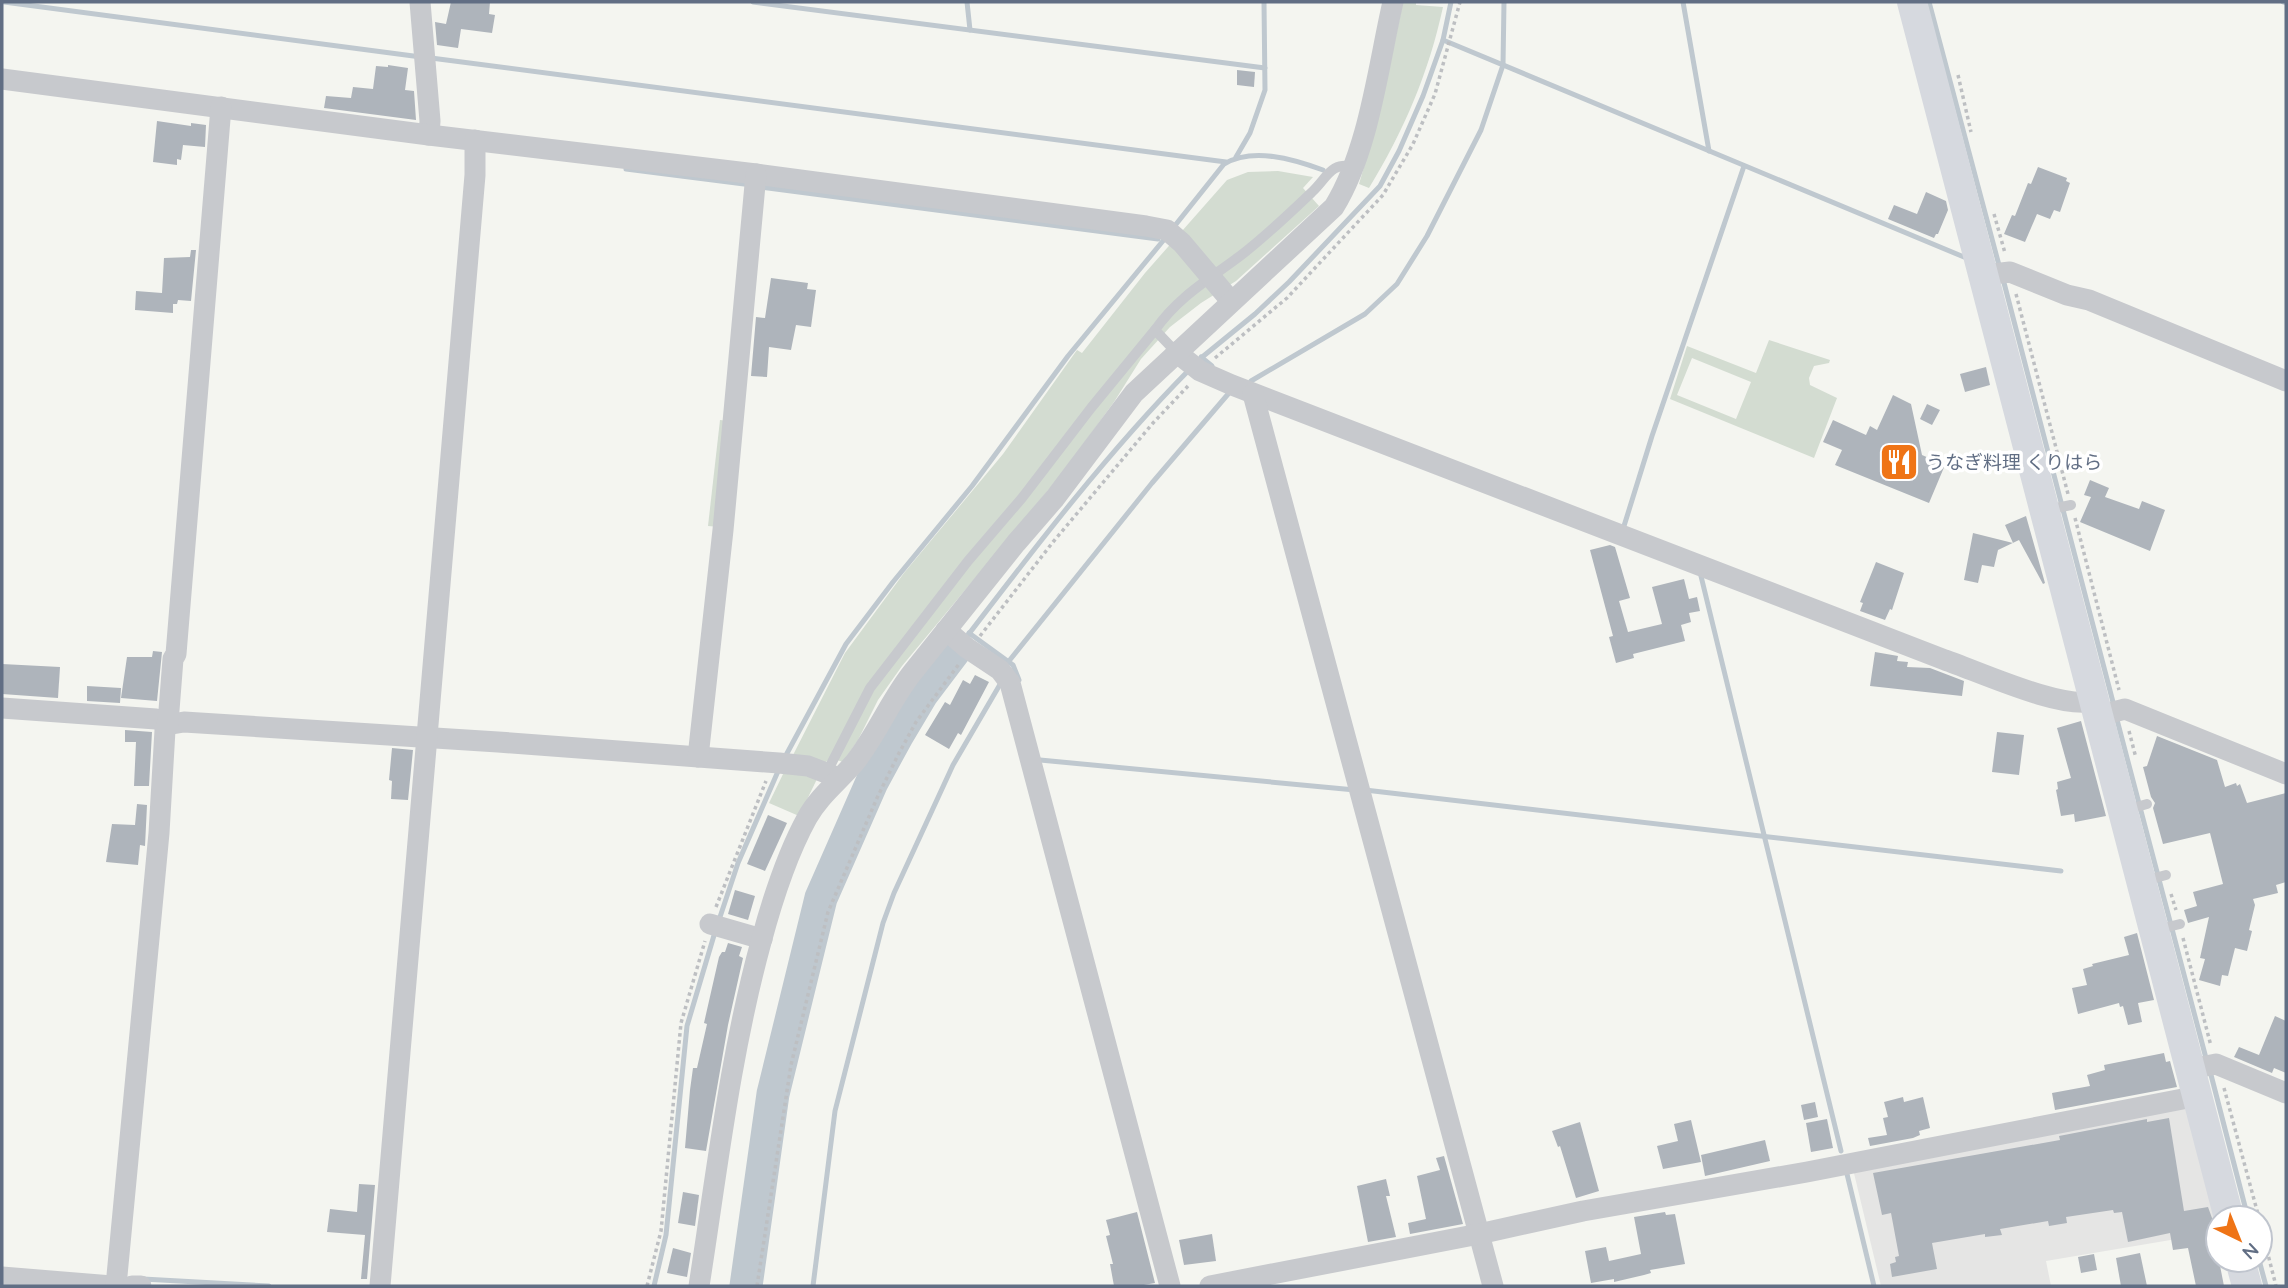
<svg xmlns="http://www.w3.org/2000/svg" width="2288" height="1288" font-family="Quicksand,'Noto Sans JP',sans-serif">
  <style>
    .built { fill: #e5e5e4 }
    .green { fill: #d3dcd1; fill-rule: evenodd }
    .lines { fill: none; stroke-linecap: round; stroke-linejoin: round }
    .stream { stroke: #bfc8cf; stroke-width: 5 }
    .river { stroke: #bfc8cf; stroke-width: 33 }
    .building { fill: #aeb4bb }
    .path { stroke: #bdbfc2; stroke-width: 3.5; stroke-dasharray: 3.5 3.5; stroke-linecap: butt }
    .lane { stroke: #c7c9cd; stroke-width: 10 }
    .street { stroke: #c7c9cd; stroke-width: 21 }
    .secondary { stroke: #d6d9df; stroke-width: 30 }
    .labels { text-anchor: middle; stroke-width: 7; stroke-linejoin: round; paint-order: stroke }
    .poi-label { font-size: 19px; fill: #616e84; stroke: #fff; text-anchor: start }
  </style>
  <rect width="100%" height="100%" fill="#f4f5f0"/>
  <polygon class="built" points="2190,1106 2218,1219 2218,1232 2046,1261 2051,1286 1881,1286 1853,1169"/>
  <g class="green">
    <path d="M1403,2H1416V5L1443,7C1429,72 1404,131 1369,188L1359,184L1380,112Z"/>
    <polygon points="1278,171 1313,177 1303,188 1319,206 1236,281 1201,303 1170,327 1141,359 1114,402 1060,476 902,666 878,700 858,740 843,762 831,758 822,765 792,757 845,653 904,573 1003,454 1077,350 1082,353 1145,273 1227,180 1248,172"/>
    <path d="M1769,340L1830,360L1829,363L1814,366L1809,378L1810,385L1837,398L1814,458L1670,399L1687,346L1756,373ZM1692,358L1751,382L1736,419L1677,395Z"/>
    <polygon points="720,420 730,421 720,527 708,526"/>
    <polygon points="785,770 817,779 799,816 769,803"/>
  </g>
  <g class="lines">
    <g class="stream">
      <polyline points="4,2 421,57"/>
      <polyline points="753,2 1265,68"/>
      <polyline points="967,2 970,30"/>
      <polyline points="1683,2 1709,151"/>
      <polyline points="1929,2 2000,269"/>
      <polyline points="2283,2 2286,3"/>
      <polyline points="1443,40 1964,257"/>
      <polyline points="431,58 1226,162"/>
      <polyline points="1236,157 1250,133 1265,90 1264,2"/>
      <polyline points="626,169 752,185"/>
      <polyline points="761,187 1158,239"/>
      <path d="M1173,228L1224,164C1253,147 1293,159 1323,170"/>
      <polyline points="2003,279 2114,706"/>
      <polyline points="1201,357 1212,366"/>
      <polyline points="1201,358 1255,314 1289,282 1380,186 1399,151 1423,96 1443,40 1451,2"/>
      <polyline points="1251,381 1365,314 1397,284 1427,236 1481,130 1503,65 1504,2"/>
      <polyline points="1624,526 1652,436 1744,166"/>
      <polyline points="1700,572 1841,1151"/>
      <polyline points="969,633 1013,665 1019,680"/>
      <path d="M965,639C1036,546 1108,452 1189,370"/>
      <polyline points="1009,661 1152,483 1229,393"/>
      <polyline points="2116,716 2207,1062"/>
      <polyline points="785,757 846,644 893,582 972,486 1068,356 1167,236"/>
      <polyline points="1040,760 1355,790"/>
      <polyline points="1365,790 2061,871"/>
      <polyline points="718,923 738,863 779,769"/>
      <polyline points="2210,1071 2248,1218"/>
      <polyline points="1847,1174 1874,1286"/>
      <polyline points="2259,1260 2266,1286"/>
      <polyline points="143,1279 269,1286"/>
      <polyline points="654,1286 666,1235 687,1026 715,932"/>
      <polyline points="813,1286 835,1111 883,923 894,893 953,765 1002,681"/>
    </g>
    <polyline class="river" points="746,1286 773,1094 821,898 872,782 897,736 922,694 956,649"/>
  </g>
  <g class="building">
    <polygon points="451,2 490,2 489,14 495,15 492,33 461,29 458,48 437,45 435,22 446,24"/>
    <polygon points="388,65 408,68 405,90 414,91 416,120 324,108 326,96 351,98 353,87 373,89 376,66 388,67"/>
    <polygon points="1237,70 1255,72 1254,87 1237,85"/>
    <polygon points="157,121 191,126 191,123 206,125 205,147 183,145 181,160 177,159 177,165 153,162"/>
    <polygon points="2038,167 2067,178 2066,181 2070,183 2060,212 2054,210 2050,219 2037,214 2025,242 2004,234 2012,215 2015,216 2028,183 2031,184"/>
    <polygon points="1926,192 1946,201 1948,210 1938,234 1936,234 1934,238 1888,219 1894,205 1917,214"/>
    <polygon points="191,250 196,250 191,301 178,300 177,304 173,304 173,313 135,310 136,291 162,293 164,258 190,257"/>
    <polygon points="771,278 808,283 807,289 816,290 811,327 796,325 791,350 769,347 767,377 751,376 756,317 765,318"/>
    <polygon points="1986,367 1990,385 1965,392 1960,374"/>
    <polygon points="1893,395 1911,404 1922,455 1945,465 1929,503 1835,465 1842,450 1823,442 1833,420 1866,435 1870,426 1877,430"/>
    <polygon points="1927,404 1940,410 1932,425 1920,419"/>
    <polygon points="2090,480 2109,488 2105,497 2139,509 2142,501 2165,510 2150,551 2080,522 2091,497 2084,495"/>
    <polygon points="2026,516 2045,583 2043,584 2019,540 1998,550 1994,567 1982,565 1978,583 1964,580 1973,533 2013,543 2005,525"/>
    <polygon points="1610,545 1615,547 1630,598 1619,601 1628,632 1662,624 1652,587 1684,579 1689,599 1697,597 1700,611 1689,613 1691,622 1681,625 1685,641 1633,654 1634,658 1616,663 1609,637 1613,636 1590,550"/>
    <polygon points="1876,562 1904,573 1892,610 1890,609 1885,620 1860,611 1863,603 1860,602"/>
    <polygon points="153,651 162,652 157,701 121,698 127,657 152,657"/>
    <polygon points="1875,652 1898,656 1897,661 1908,662 1907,667 1930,668 1964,681 1962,696 1870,686"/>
    <polygon points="2,664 60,667 58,698 2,694"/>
    <polygon points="975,675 989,682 961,735 958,733 949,749 925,735 945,702 950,705 963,680 970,684"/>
    <polygon points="87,686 121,688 120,703 87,701"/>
    <polygon points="2081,721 2106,816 2075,822 2074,814 2061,816 2056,790 2058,789 2057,782 2071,778 2057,728"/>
    <polygon points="125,730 152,732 149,786 134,786 136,742 125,742"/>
    <polygon points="1997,732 2024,735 2019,775 1992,772"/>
    <polygon points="2157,736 2217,760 2225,787 2236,783 2237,786 2240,784 2247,803 2286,793 2286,882 2276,885 2278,893 2253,899 2255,905 2249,930 2252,931 2247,951 2235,948 2228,976 2222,975 2220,986 2199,980 2205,959 2200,958 2209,917 2188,923 2184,910 2197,906 2193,892 2223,884 2210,833 2163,844 2153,808 2155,803 2151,797 2143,767 2147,766"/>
    <polygon points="392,748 413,750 408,800 391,799 392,781 389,780"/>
    <polygon points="137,804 147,805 145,846 140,845 138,865 106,862 112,824 135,825"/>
    <polygon points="768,815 787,823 765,871 747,864"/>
    <polygon points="735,890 755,896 748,920 728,914"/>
    <polygon points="2137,933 2154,1000 2138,1003 2142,1022 2128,1025 2123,1006 2120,1007 2119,1003 2078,1014 2072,988 2087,985 2083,969 2093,966 2092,964 2129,955 2124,937"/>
    <polygon points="728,943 742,947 739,956 743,958 728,1025 706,1151 685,1148 690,1090 693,1068 697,1068 707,1024 704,1023 719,957 722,952 725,952"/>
    <polygon points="2275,1016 2286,1021 2286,1073 2274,1068 2272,1073 2234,1057 2239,1047 2259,1055"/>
    <polygon points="2164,1053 2166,1062 2170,1061 2177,1087 2055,1110 2052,1093 2090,1086 2087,1075 2105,1070 2104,1065"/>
    <polygon points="1903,1097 1904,1102 1923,1097 1930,1128 1919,1131 1920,1135 1913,1138 1870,1146 1868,1138 1887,1135 1883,1118 1888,1117 1884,1102"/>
    <polygon points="1815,1102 1818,1117 1804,1120 1801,1105"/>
    <polygon points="2169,1118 2184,1211 2208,1207 2216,1229 2213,1230 2224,1286 2196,1286 2188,1248 2173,1250 2170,1233 2128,1242 2122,1212 2114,1213 2113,1210 2066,1217 2067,1223 2049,1226 2048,1221 2000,1229 2002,1235 1985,1237 1985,1234 1932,1243 1937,1269 1892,1277 1890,1264 1896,1262 1895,1257 1899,1256 1891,1213 1882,1215 1873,1173 2060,1140 2059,1136 2147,1119 2147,1122"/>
    <polygon points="1827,1119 1833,1148 1811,1152 1806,1123"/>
    <polygon points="1691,1120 1701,1162 1663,1169 1657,1146 1678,1141 1674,1124"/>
    <polygon points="1580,1122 1599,1191 1576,1198 1560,1146 1558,1147 1552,1131"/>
    <polygon points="1765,1140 1770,1161 1705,1176 1701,1155"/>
    <polygon points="1444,1156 1463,1224 1410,1234 1408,1223 1426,1219 1417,1176 1440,1170 1436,1158"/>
    <polygon points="1386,1179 1390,1196 1386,1196 1396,1237 1368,1242 1357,1186"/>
    <polygon points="359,1184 375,1185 367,1279 361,1279 365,1235 327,1232 330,1209 357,1212"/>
    <polygon points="683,1192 699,1195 695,1226 678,1223"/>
    <polygon points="1137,1212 1155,1283 1138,1286 1114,1286 1110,1264 1113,1264 1106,1236 1110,1235 1106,1220"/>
    <polygon points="1665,1212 1666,1215 1675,1214 1685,1264 1650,1270 1651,1273 1644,1275 1614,1282 1614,1279 1591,1283 1585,1251 1606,1247 1609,1261 1641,1254 1634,1217"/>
    <polygon points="1212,1234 1216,1261 1184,1265 1179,1240"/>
    <polygon points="673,1248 691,1253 687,1277 667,1273"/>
    <polygon points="2140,1253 2147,1286 2121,1286 2116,1258"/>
    <polygon points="2094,1254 2097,1270 2081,1273 2078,1257"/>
  </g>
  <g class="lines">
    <g class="path">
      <polyline points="1958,75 1971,132"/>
      <polyline points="1994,214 2005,253"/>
      <polyline points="2016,294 2068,494"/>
      <polyline points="1215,358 1287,298 1383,195 1413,144 1435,94 1460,2"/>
      <polyline points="2075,518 2119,690"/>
      <polyline points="980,636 1053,542 1153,423 1188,386"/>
      <polyline points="2129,731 2136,758"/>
      <polyline points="2171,894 2176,910"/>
      <polyline points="716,907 766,781"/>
      <polyline points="2183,938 2211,1046"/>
      <polyline points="2224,1088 2259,1218"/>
      <polyline points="2260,1223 2276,1286"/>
      <polyline points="647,1286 661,1231 681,1023 705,941"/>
      <polyline points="757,1286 791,1065 828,912 877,798 898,755 916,722 959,664"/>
    </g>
    <g class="lane">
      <path d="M1176,352L1155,330C1178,297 1208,280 1240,256C1265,237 1289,214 1312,192C1327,178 1331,161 1354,167"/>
      <polyline points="2047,510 2071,505"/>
      <polyline points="827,772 870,688 968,561 1022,498 1091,408 1155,330"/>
      <polyline points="2126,810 2147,804"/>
      <polyline points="2144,881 2166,875"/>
      <polyline points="2156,930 2180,924"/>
    </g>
    <g class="street">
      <polyline points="420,2 430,121 429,135"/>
      <polyline points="2,79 429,135 756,174 1146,226 1167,230 1182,243 1231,301"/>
      <polyline points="1984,275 2010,272 2067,295 2089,300 2286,381"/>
      <path d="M1176,352L1200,371L1232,385L1945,660C1980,672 2062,710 2094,701"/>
      <polyline points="1253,394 1493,1286"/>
      <polyline points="946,630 967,648 1000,670 1010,683 1170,1286"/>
      <polyline points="2,708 156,719 172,724 184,722 498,742 779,763 808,766 839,778"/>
      <polyline points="2098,716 2125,709 2286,774"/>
      <polyline points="698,757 723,530 756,174"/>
      <polyline points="710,924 762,939"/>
      <polyline points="2191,1069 2216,1064 2286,1093"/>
      <polyline points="2,1277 112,1286"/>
      <polyline points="116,1286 159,833 165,730 168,723 173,659 176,654 221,107"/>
      <polyline points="132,1286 141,1286"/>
      <polyline points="380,1286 475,175 475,140"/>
      <path d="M699,1286C717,1171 730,1055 761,942C772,901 786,856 807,818C819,796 839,781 855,762C877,734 890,701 912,673L1016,543L1055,498L1134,393L1334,207C1369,150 1378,67 1393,2"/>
      <polyline points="1210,1286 1479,1234 1583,1211 1807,1172 2198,1096"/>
    </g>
    <g class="secondary">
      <polyline points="1912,2 2229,1218"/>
      <polyline points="2240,1260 2247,1286"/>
    </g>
  </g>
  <defs>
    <g id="restaurant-square" transform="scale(2.0125)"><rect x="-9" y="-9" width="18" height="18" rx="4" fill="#ef7416" stroke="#fff"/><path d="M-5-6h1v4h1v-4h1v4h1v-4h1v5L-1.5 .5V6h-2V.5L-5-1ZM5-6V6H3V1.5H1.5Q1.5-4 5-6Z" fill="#fff"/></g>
  </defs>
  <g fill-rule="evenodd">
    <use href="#restaurant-square" x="1899" y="462"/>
  </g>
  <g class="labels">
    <g class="poi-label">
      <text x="1926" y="469">うなぎ料理 くりはら</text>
    </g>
  </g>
  <rect width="2288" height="1288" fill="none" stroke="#616e84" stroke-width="7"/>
  <g transform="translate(2239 1239) rotate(137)"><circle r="33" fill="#ffffff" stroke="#c0c5ce" stroke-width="2"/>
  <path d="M0-5L12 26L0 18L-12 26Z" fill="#ef7416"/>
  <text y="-10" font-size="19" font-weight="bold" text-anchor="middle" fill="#616e84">N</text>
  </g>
</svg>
